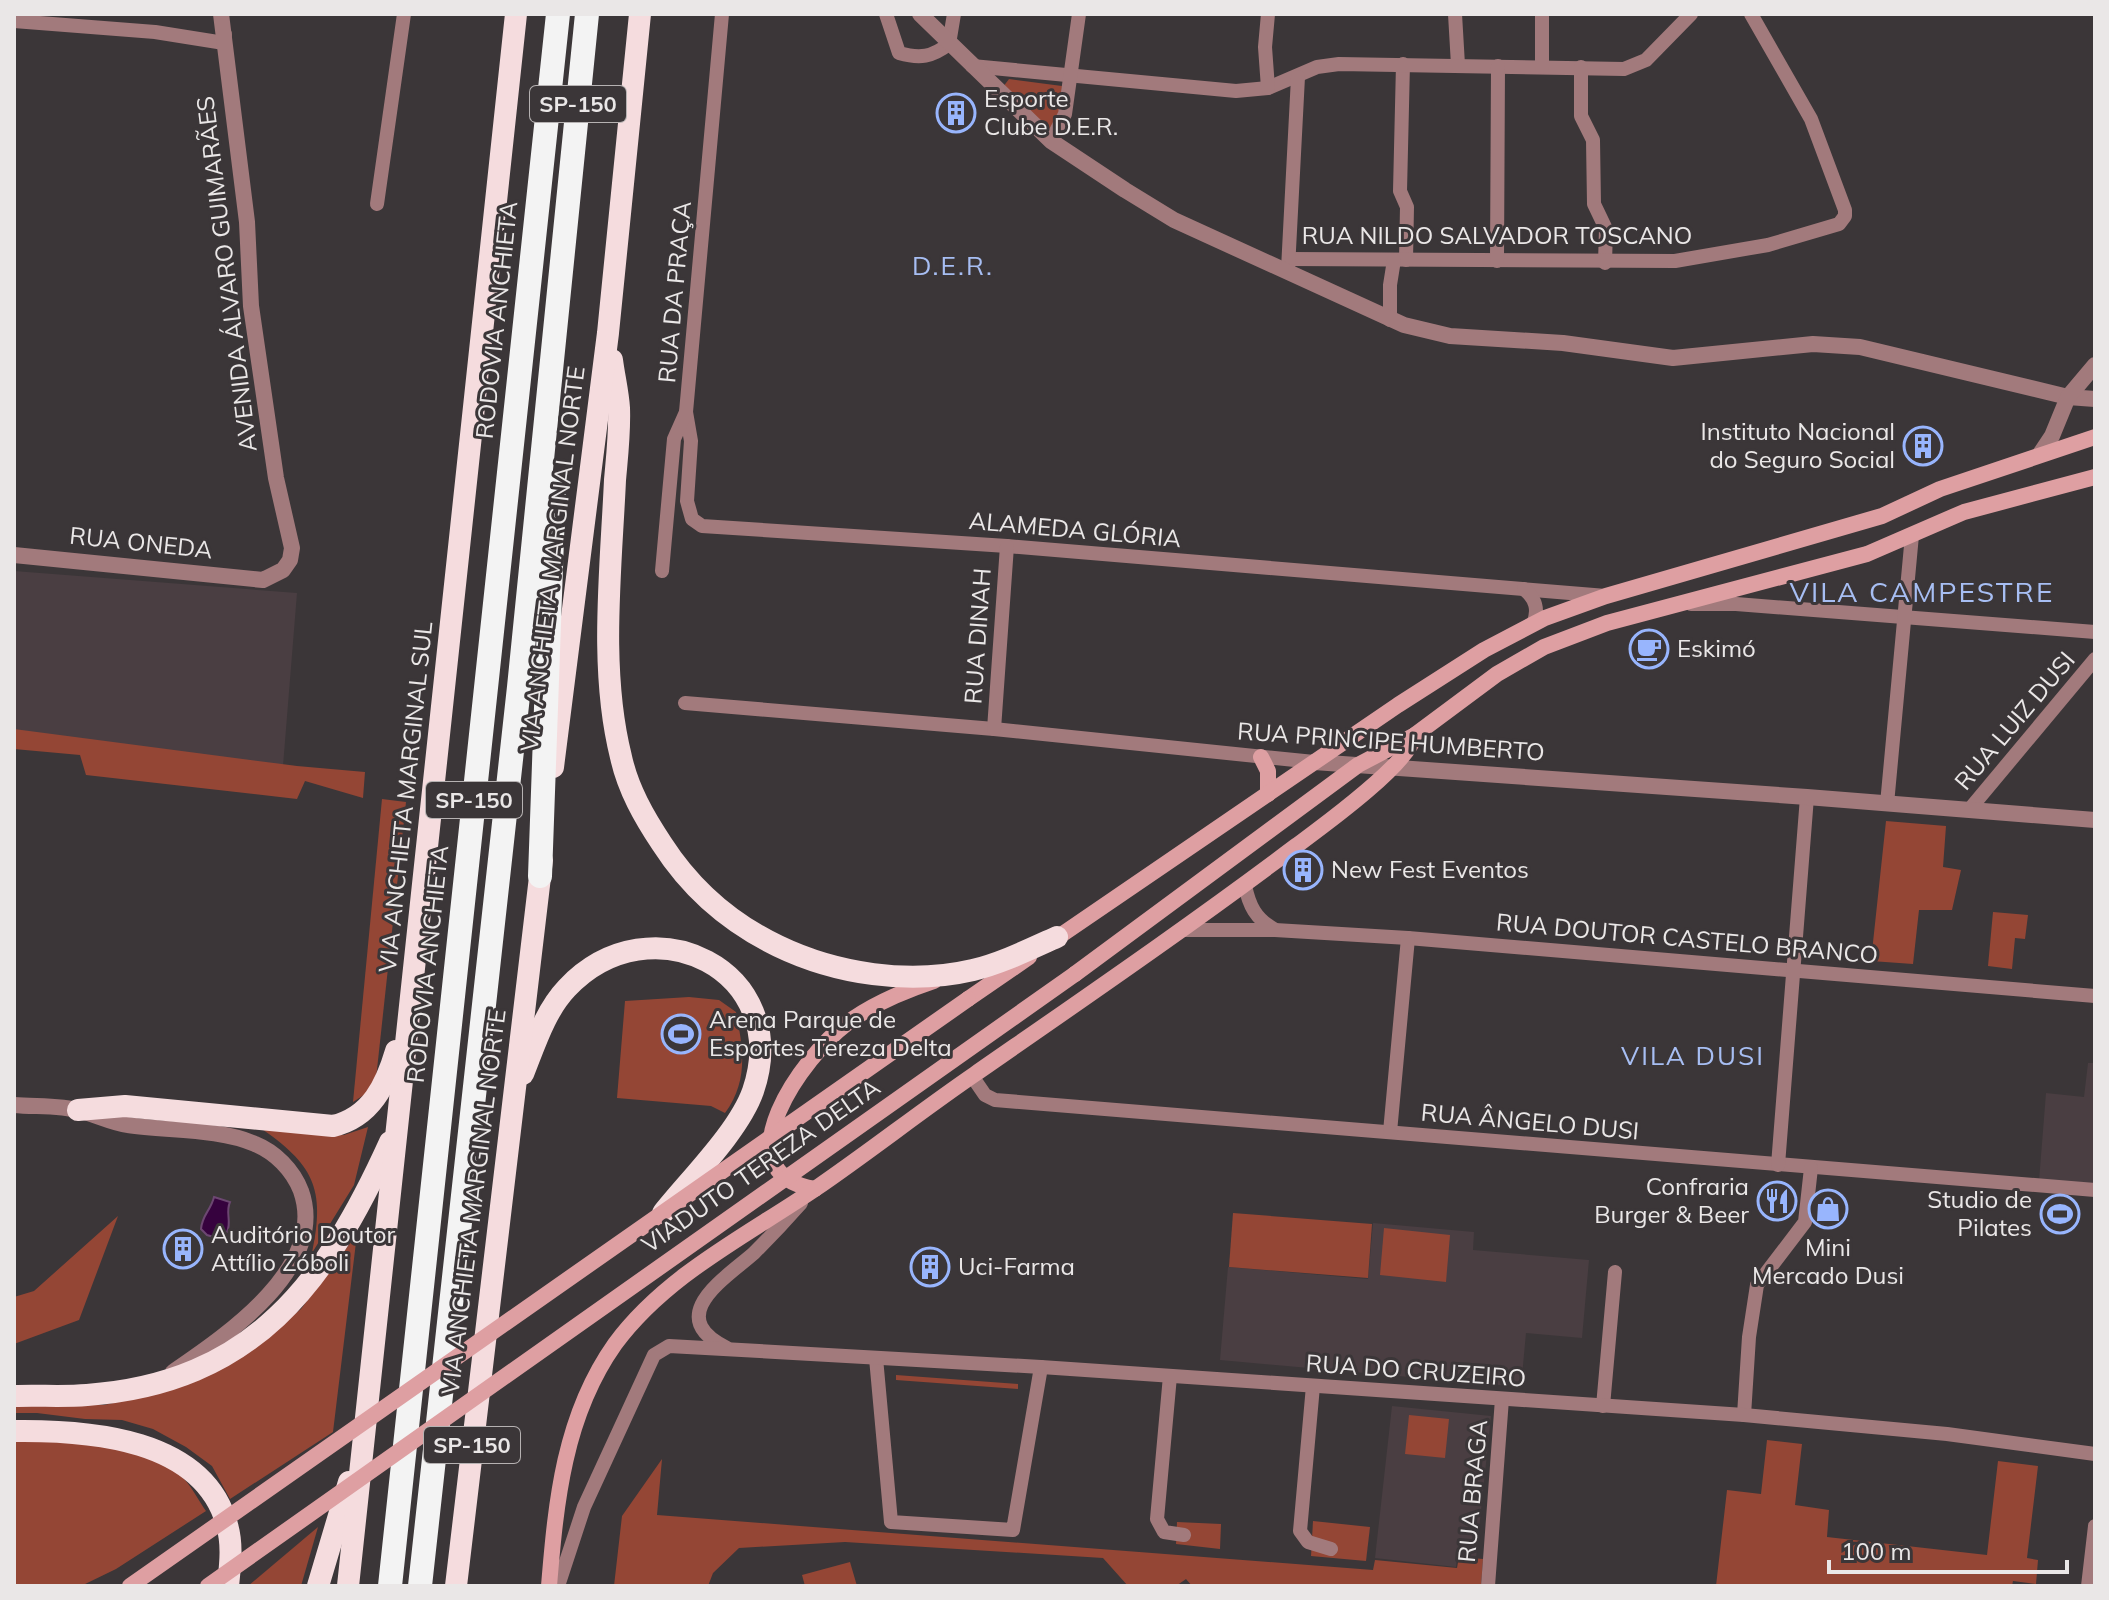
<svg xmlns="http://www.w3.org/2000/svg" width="2109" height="1600" font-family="Mulish,sans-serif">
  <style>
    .built { fill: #4a3e42 }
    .green { fill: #944635 }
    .water { fill: #36023e; stroke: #6c4771; stroke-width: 2 }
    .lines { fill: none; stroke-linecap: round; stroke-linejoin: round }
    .minor { stroke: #a27a7c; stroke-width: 14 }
    .tertiary { stroke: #a27a7c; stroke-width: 16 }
    .secondary { stroke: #de9fa2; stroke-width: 16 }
    .trunk { stroke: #f5dcde; stroke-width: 22 }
    .motorway { stroke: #f3f3f3; stroke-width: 24 }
    .secondary-bridge { stroke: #de9fa2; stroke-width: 16 }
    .labels { text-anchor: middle; stroke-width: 6; stroke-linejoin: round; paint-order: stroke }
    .shield { fill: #3b3638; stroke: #b6b2b2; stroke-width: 2 }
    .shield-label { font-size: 22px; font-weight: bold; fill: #eae7e7 }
    .poi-label { font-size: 24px; fill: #eae7e7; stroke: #3b3638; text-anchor: start }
    .street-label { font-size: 24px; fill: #eae7e7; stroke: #3b3638 }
    .neighbourhood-label { font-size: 26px; letter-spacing: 2px; fill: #a7bef3; stroke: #3b3638 }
    .quarter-label { font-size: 28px; letter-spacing: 2px; fill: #a7bef3; stroke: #3b3638 }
  </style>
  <rect width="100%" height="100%" fill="#3b3638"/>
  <g class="built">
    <polygon points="14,571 297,593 283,766 14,738"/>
    <polygon points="2088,1063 2095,1063 2095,1185 2039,1181 2046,1093 2084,1097"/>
    <polygon points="1373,1223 1474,1232 1473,1250 1589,1260 1582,1338 1526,1333 1521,1387 1220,1360 1228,1267 1368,1279"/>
    <polygon points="1392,1406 1491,1416 1476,1558 1457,1556 1456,1567 1375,1558"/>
  </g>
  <g class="green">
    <polygon points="1009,79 1062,86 1061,106 1052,131 1003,87"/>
    <polygon points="14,729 297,766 365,772 363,798 305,781 297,799 86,775 80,755 14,749"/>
    <polygon points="382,799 406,802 375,1088 353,1102"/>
    <polygon points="1886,821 1946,826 1943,867 1961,870 1952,910 1919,910 1913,964 1871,961"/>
    <polygon points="1993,912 2028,915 2025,939 2015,938 2012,969 1988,966"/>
    <path d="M689,997L719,1000L736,1012C743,1048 749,1080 725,1113L711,1106L617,1098L625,1001Z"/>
    <path d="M259,1127L326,1136L344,1135L368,1127L354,1185L312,1253C326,1188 313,1164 259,1127Z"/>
    <polygon points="1233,1213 1372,1224 1368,1278 1229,1267"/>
    <polygon points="118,1216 79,1320 14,1344 14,1297 34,1291"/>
    <polygon points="1384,1228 1450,1235 1446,1282 1380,1275"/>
    <polygon points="357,1234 333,1432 230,1499 212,1466 186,1447 153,1429 122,1420 85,1419 37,1413 14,1413 14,1403 104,1405 150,1395 262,1339 301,1309"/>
    <polygon points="896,1375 1018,1384 1018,1389 896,1380"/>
    <polygon points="1409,1415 1449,1419 1445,1458 1405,1454"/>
    <polygon points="1767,1440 1802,1444 1795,1505 1829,1510 1827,1537 1987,1555 1998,1461 2038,1466 2027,1558 2038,1560 2036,1584 2013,1581 2012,1586 1716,1586 1727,1490 1761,1494"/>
    <path d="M14,1441C67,1443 147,1434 185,1480C193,1489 199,1501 206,1511L116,1569L81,1586H14Z"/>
    <polygon points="662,1459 657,1515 1373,1570 1375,1560 1457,1568 1459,1557 1483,1559 1481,1586 1192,1586 1186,1579 1176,1586 1128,1586 1103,1558 845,1542 739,1548 713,1573 708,1586 614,1586 622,1516"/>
    <polygon points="1313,1521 1370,1527 1366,1561 1311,1556"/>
    <polygon points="1177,1522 1221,1524 1220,1549 1176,1544"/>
    <polygon points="318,1527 301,1586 248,1586"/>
    <polygon points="850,1562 857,1586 805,1586 802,1575"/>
  </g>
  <path class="water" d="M214,1197L230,1202C225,1213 232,1221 227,1232L219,1233L217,1238L207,1235L201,1229C202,1215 211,1210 214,1197Z"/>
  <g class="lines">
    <g class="minor">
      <path d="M886,14L899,53C920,59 932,57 949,44L954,14"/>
      <polyline points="1455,14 1458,65"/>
      <polyline points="14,21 155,32 224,43 225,34"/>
      <polyline points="1403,64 1400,191 1407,207 1406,260"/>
      <polyline points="972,66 1236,91 1268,88 1317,67 1339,64 1624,69 1646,60 1691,14"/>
      <polyline points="1542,67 1542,14"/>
      <polyline points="1581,67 1581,116 1593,140 1594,204 1606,229 1605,263"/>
      <polyline points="1268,88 1265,47 1268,14"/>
      <polyline points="1051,141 1065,114 1079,14"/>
      <polyline points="377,204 404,14"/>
      <polyline points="1289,259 1675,261 1768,245 1839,224 1845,216 1845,210 1811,119 1751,14"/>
      <polyline points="1497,261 1498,66"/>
      <polyline points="1288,269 1298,77"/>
      <polyline points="1390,320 1390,285 1394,260"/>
      <polyline points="686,412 691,441 687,501 692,519 702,526 1007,546 1606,596"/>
      <polyline points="662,571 674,439 686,412 722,14"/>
      <path d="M1524,589C1536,599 1539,610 1533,624"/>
      <polyline points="1691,604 1736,604 2095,632"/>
      <polyline points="685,703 994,729 1314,762"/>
      <polyline points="994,729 1007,546"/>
      <polyline points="1887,804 1912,535"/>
      <polyline points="1969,810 2095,659"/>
      <path d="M1245,885C1249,906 1256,919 1274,929"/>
      <polyline points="1184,930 1275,930 1408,938 2095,996"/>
      <polyline points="972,1076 985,1095 995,1100 2095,1190"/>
      <polyline points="1390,1132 1408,938"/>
      <polyline points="1778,1165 1807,797"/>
      <path d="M727,1348C662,1316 726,1278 754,1253C770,1237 786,1220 801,1203"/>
      <polyline points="876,1358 891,1522 1013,1530 1041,1367"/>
      <polyline points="1170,1376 1157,1519 1164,1532 1184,1535"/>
      <polyline points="1313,1386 1300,1531 1308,1542 1331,1549"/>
      <polyline points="1603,1406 1615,1272"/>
      <polyline points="1744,1415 1749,1337 1757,1285 1805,1222 1811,1168"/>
      <polyline points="558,1586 584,1507 654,1355 669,1346 1041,1367 1744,1415 1947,1434 2095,1454"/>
      <polyline points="1488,1586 1502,1399"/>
      <polyline points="2088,1586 2095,1526"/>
    </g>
    <g class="tertiary">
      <polyline points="920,14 1051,141 1125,190 1174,220 1404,325 1450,336 1563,343 1673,358 1813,344 1860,347 2068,397 2095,399"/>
      <polyline points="2040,454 2052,436 2068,397 2095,365"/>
      <polyline points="14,555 263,580 283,570 290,560 292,548 276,478 251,306 247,222 221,14"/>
      <polyline points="1314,762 1807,797 2095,820"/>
      <path d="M14,1105C36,1107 60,1105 81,1111C97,1115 112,1123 128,1125C167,1131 219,1128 255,1144C275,1152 293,1170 301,1191C328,1267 227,1335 173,1372"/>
    </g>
    <g class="secondary">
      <polyline points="1261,757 1268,771 1268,794"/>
      <polyline points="1048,944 1398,705 1484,650 1545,618 1606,596 1882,516 1940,489 2095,437"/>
      <polyline points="1075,974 1358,765 1415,735 1497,674 1544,647 1607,623 1867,554 1964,512 2095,477"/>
      <polyline points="968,999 1029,957"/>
      <path d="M815,1189C717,1172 806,1054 846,1024C872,1004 904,991 934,981"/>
      <path d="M549,1586C556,1501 564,1416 615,1344C666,1275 746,1236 815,1189C869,1152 921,1111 975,1074C1083,999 1191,925 1296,846C1323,826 1409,764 1415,735"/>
    </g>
    <g class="trunk">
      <path d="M612,360C614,376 618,392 619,408C620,432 617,457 615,480C611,569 599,670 621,757C628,789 644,817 662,844C691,889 730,923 778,946C836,974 909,985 973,970C1002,963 1030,949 1057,937"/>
      <polyline points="553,767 608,333 640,14"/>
      <path d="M523,1074C535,1044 545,1011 567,988C651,899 794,971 753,1091C739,1131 690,1179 663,1213"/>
      <path d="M78,1110L125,1106L333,1126C371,1117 386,1085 396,1051"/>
      <path d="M14,1396C38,1395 63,1397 87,1395C253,1383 326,1283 390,1142"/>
      <path d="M14,1431C89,1430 204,1438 227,1525C233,1545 230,1566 228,1586"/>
      <polyline points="318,1586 349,1482"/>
      <polyline points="348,1586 516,14"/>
      <polyline points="456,1586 542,860"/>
    </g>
    <g class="motorway">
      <polyline points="540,876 554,483"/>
      <polyline points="390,1586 558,14"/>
      <polyline points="420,1586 519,687 587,14"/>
    </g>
    <g class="secondary-bridge">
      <polyline points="130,1586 968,999"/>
      <polyline points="208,1586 1075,974"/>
    </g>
  </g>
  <defs>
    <g id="building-ring" transform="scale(2)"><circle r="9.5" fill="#3b3638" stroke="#98b5fd" stroke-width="1.5"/><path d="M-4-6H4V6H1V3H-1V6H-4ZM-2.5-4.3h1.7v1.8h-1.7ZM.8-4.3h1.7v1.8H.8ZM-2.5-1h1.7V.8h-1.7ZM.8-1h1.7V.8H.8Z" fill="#98b5fd"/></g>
    <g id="cafe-ring" transform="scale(2)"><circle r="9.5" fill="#3b3638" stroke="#98b5fd" stroke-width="1.5"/><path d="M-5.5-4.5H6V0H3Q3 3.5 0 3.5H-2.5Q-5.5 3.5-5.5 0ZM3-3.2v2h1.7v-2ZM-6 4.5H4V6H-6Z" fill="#98b5fd"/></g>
    <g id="stadium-ring" transform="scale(2)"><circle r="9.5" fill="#3b3638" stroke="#98b5fd" stroke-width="1.5"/><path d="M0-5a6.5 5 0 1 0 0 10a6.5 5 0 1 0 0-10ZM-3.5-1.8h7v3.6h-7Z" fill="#98b5fd"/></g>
    <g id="restaurant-ring" transform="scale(2)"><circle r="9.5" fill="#3b3638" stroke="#98b5fd" stroke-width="1.5"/><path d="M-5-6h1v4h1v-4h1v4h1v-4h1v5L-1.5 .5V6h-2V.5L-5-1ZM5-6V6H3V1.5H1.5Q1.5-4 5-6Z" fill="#98b5fd"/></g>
    <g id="shop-ring" transform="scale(2)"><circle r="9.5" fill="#3b3638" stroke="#98b5fd" stroke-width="1.5"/><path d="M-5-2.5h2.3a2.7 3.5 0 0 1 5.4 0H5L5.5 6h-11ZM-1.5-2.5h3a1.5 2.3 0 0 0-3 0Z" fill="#98b5fd"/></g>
  </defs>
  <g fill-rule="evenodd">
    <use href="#building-ring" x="956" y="113"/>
    <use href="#building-ring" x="1923" y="446"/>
    <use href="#cafe-ring" x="1649" y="649"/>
    <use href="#building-ring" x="1303" y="870"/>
    <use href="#stadium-ring" x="681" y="1034"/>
    <use href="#restaurant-ring" x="1777" y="1201"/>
    <use href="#shop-ring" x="1828" y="1209"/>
    <use href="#stadium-ring" x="2060" y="1214"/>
    <use href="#building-ring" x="183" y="1249"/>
    <use href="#building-ring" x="930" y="1267"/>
  </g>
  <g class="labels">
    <g class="shield">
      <rect x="530" y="86" width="96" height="36" rx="6"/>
      <rect x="426" y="782" width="96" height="36" rx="6"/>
      <rect x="424" y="1427" width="96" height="36" rx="6"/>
    </g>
    <g class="shield-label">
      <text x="578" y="112">SP-150</text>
      <text x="474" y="808">SP-150</text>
      <text x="472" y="1453">SP-150</text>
    </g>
    <g class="poi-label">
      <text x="984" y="107">Esporte<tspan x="984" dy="28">Clube D.E.R.</tspan></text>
      <text x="1895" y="440" text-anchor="end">Instituto Nacional<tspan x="1895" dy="28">do Seguro Social</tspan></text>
      <text x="1677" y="657">Eskimó</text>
      <text x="1331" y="878">New Fest Eventos</text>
      <text x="709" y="1028">Arena Parque de<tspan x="709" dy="28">Esportes Tereza Delta</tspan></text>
      <text x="1749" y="1195" text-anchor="end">Confraria<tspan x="1749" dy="28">Burger &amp; Beer</tspan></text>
      <text x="2032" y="1208" text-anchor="end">Studio de<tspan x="2032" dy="28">Pilates</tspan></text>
      <text x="211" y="1243">Auditório Doutor<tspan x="211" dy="28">Attílio Zóboli</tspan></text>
      <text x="1828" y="1256" text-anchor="middle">Mini<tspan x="1828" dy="28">Mercado Dusi</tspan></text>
      <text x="958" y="1275">Uci-Farma</text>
    </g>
    <g class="street-label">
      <text x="1497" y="244">RUA NILDO SALVADOR TOSCANO</text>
      <text transform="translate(227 274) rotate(-97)" y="8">AVENIDA ÁLVARO GUIMARÃES</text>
      <text transform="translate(675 292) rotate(-85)" y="8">RUA DA PRAÇA</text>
      <text transform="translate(497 320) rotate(-84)" y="8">RODOVIA ANCHIETA</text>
      <text transform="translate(1075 530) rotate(5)" y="8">ALAMEDA GLÓRIA</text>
      <text transform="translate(141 543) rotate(6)" y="8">RUA ONEDA</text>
      <text transform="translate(553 559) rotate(-83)" y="8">VIA ANCHIETA MARGINAL NORTE</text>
      <text transform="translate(978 636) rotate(-86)" y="8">RUA DINAH</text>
      <text transform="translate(2015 721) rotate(-50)" y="8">RUA LUIZ DUSI</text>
      <text transform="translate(1391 742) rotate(4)" y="8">RUA PRINCIPE HUMBERTO</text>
      <text transform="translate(406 797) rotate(-84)" y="8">VIA ANCHIETA MARGINAL SUL</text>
      <text transform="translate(1687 939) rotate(5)" y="8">RUA DOUTOR CASTELO BRANCO</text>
      <text transform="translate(428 964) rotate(-84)" y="8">RODOVIA ANCHIETA</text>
      <text transform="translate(1530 1122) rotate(5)" y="8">RUA ÂNGELO DUSI</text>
      <text transform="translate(761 1166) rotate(-35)" y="8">VIADUTO TEREZA DELTA</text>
      <text transform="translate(474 1202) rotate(-83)" y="8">VIA ANCHIETA MARGINAL NORTE</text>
      <text transform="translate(1416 1371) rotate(4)" y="8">RUA DO CRUZEIRO</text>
      <text transform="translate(1473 1491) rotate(-85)" y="8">RUA BRAGA</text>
    </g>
    <g class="neighbourhood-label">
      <text x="953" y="275">D.E.R.</text>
      <text x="1693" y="1065">VILA DUSI</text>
    </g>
    <g class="quarter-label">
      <text x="1922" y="602">VILA CAMPESTRE</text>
    </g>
  </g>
  <rect width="2109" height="1600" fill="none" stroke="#eae7e7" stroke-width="32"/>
  <path d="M1829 1560v12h238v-12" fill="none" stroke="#eae7e7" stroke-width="4"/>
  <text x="1841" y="1560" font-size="24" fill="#eae7e7" stroke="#3b3638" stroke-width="6" paint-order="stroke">100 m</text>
</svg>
